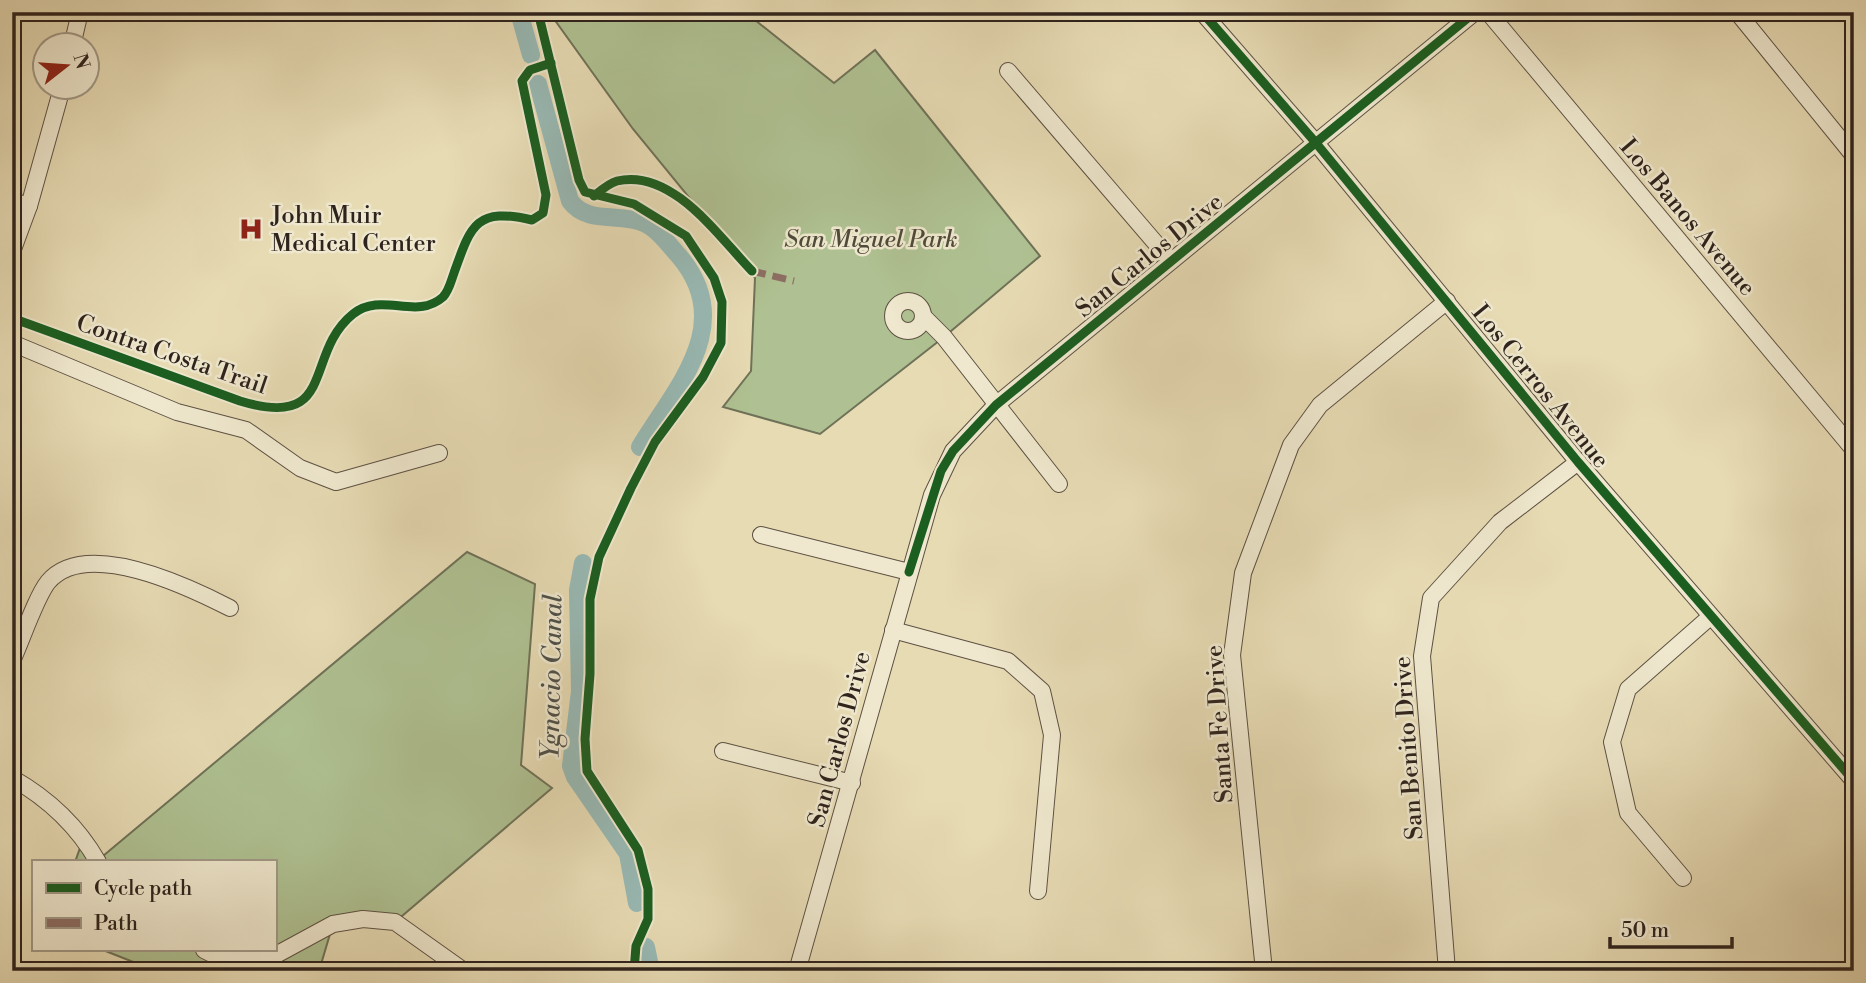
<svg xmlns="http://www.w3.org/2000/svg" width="1866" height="983" font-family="'Libre Bodoni',serif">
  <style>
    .green { fill: #afc192; stroke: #6f7258; stroke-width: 2 }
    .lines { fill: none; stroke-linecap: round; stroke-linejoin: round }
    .canal { stroke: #98b9b4; stroke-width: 18 }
    .minor-casing { stroke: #5d5143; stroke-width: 18 }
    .minor { stroke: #efe8ce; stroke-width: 16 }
    .quiet { stroke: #8d6e63; stroke-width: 7; stroke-dasharray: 14 7; stroke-linecap: butt }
    .cycleway-casing { stroke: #efe8ce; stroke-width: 13 }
    .cycleway { stroke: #1b5e20; stroke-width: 9 }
    .labels { text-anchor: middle; stroke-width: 5; stroke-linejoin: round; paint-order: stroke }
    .poi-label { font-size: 24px; fill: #2f231d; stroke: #efe8ce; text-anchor: start }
    .street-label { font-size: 24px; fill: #2f231d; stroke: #efe8ce }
    .park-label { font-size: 24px; font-style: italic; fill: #4f4a3a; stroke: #efe8ce }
    .water-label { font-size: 26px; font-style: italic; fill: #4e504a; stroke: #efe8ce }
  </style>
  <rect width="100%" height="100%" fill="#e7dbb4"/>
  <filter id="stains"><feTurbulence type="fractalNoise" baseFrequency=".00286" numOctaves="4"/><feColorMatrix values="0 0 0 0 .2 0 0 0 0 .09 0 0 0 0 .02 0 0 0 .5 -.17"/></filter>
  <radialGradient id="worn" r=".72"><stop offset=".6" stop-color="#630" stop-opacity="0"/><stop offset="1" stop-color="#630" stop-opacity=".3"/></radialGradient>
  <g class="green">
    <polygon points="549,12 745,12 834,83 875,50 1040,256 944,337 820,434 723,407 751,371 755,278 633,129"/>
    <polygon points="467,552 535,584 521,765 552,788 395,922 333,924 319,971 156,971 103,950 275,950 275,862 75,862 84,837 97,861"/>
  </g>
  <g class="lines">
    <g class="canal">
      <polyline points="519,12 531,55"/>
      <path d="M538,84L570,201C588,225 619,212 644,223C658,229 669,245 679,256C737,324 677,386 640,447"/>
      <polyline points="583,563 578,590 580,691 571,766 575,777 628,854 637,903"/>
      <polyline points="646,947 651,971"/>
    </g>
    <g class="minor-casing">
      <g id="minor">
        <polyline points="1202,12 1316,143 1578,462 1854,781"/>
        <polyline points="1488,12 1854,450"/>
        <polyline points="1737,12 1854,156"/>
        <polyline points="72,46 80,12"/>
        <polyline points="1008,71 1171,261"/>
        <polyline points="12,201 29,206"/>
        <polyline points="12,252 29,206 62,88"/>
        <circle cx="908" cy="316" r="15"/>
        <polyline points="923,316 944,337 1059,484"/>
        <polyline points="12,343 177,412 246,430 300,468 336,482 439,453"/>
        <polyline points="761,535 909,572"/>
        <polyline points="893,630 1008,661 1042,691 1052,735 1038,891"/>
        <path d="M12,661C21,642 36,597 48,582C86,537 189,587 230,608"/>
        <polyline points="723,751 852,783"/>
        <path d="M12,778C49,799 77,825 98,862"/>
        <polyline points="1683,878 1628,813 1612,742 1628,689 1710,617"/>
        <polyline points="204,950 214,955 274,956 333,924 363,919 395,922 464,971"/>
        <polyline points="797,971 932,495 953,451 996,405 1475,12"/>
        <polyline points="1264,971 1232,655 1243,573 1291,445 1320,405 1447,301"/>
        <polyline points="1447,971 1422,656 1431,598 1500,522 1578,462"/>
      </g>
    </g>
    <use href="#minor" class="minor"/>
    <polyline class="quiet" points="752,271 794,281"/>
    <g class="cycleway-casing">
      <g id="cycleway">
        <polyline points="538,12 579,180 585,192 634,204 686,236 714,278 722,302 721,343 703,377 655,442 631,488 599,557 590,599 590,674 585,739 587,771 638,850 648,889 648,919 636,946 634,971"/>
        <polyline points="1202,12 1316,143 1578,462 1854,781"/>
        <path d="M594,196C600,191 609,183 617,181C672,168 718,236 752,271"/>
        <path d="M12,318L240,401C338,431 303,354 353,314C382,291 416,321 443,297C449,291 451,281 454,273C471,225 476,207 532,220L543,213L546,195L522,81L530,70L551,63"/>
        <polyline points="909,572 941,471 953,451 996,405 1475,12"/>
      </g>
    </g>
    <use href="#cycleway" class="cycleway"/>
  </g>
  <defs>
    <g id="hospital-bare" transform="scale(1.89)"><path d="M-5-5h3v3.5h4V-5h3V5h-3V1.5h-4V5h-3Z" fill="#8f2418" stroke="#efe8ce" stroke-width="2.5" paint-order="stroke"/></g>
  </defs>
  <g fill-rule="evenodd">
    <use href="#hospital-bare" x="251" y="229"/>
  </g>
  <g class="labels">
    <g class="poi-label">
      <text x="271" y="223">John Muir<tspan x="271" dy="28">Medical Center</tspan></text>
    </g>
    <g class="street-label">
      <text transform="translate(1688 217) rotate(50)" y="8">Los Banos Avenue</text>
      <text transform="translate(1149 255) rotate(-39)" y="8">San Carlos Drive</text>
      <text transform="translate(172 354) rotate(19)" y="8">Contra Costa Trail</text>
      <text transform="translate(1541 386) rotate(51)" y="8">Los Cerros Avenue</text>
      <text transform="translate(1219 724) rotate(-94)" y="8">Santa Fe Drive</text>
      <text transform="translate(839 739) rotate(-75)" y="8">San Carlos Drive</text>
      <text transform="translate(1408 748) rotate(-94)" y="8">San Benito Drive</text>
    </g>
    <g class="park-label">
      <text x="871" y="247">San Miguel Park</text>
    </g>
    <g class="water-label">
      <text transform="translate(551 677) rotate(-89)" y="9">Ygnacio Canal</text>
    </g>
  </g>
  <rect width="1866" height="983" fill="none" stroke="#e7dbb4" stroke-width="42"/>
  <rect x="14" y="14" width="1838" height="955" fill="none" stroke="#2f231d" stroke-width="3.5"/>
  <rect x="21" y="21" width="1824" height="941" fill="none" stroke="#2f231d" stroke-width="2"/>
  <rect x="32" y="860" width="245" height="91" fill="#efe8ce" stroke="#a29987" stroke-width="2"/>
  <rect x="46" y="883" width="35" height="10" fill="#1b5e20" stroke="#a29987" stroke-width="2"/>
  <text x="94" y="895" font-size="21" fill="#2f231d">Cycle path</text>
  <rect x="46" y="918" width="35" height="10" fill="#8d6e63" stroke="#a29987" stroke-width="2"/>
  <text x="94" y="930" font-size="21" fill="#2f231d">Path</text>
  <g transform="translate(66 66) rotate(73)"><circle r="33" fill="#efe8ce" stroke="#a29987" stroke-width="2"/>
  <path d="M0-5L12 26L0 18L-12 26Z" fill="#8f2418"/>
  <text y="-10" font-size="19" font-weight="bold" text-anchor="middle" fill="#2f231d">N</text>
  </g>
  <path d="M1610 937v10h122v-10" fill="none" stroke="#2f231d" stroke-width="3.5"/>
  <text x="1621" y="937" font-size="21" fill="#2f231d" stroke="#efe8ce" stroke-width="5" paint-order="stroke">50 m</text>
  <rect width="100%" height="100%" filter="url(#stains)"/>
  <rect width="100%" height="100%" fill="url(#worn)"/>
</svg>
